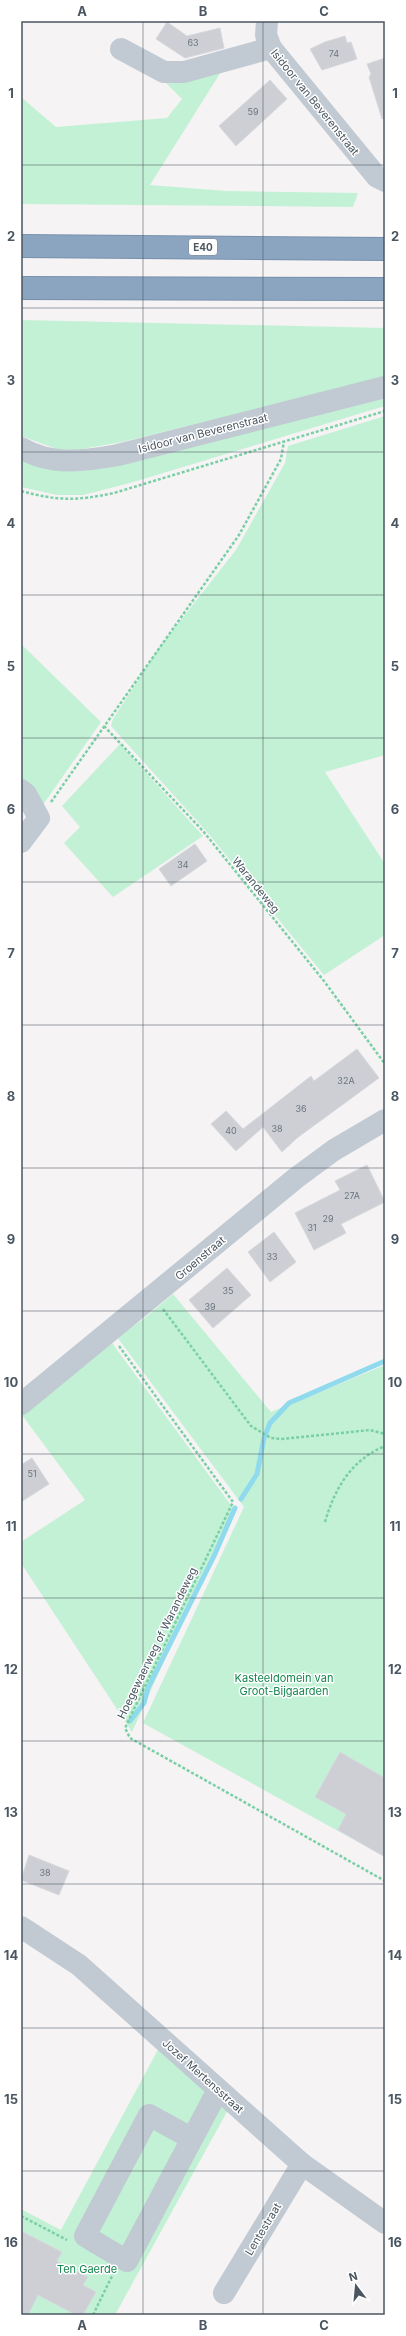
<svg xmlns="http://www.w3.org/2000/svg" width="406" height="2336" font-family="Inter,sans-serif">
  <style>
    .green { fill: #c3f1d5 }
    .lines { fill: none; stroke-linecap: round; stroke-linejoin: round }
    .stream { stroke: #90daee; stroke-width: 5 }
    .building { fill: #cdcfd5; stroke: #d7d9de }
    .highway-casing { stroke: #7690ad; stroke-width: 24 }
    .path { stroke: #7ad0a6; stroke-width: 2.5; stroke-dasharray: 3 2; stroke-linecap: butt }
    .minor { stroke: #c1cad2; stroke-width: 22 }
    .highway { stroke: #8ba5c1; stroke-width: 22 }
    .grid { fill: none; stroke: #4a5661; stroke-width: 1; stroke-opacity: 0.55 }
    .labels { text-anchor: middle; stroke-width: 3; stroke-linejoin: round; paint-order: stroke }
    .number-label { font-size: 9px; fill: #6b747e }
    .shield { fill: #fff; stroke: #808990; stroke-width: 1 }
    .shield-label { font-size: 10px; font-weight: bold; fill: #4a5661 }
    .street-label { font-size: 11px; fill: #4a5661; stroke: #fff }
    .park-label { font-size: 11px; fill: #17864f; stroke: #fff }
    .neatline { fill: none; stroke: #4a5661; stroke-width: 1.5 }
    .grid-label { font-size: 13px; text-anchor: middle; font-weight: bold; fill: #4a5661 }
  </style>
  <rect width="100%" height="100%" fill="#f5f3f3"/>
  <g class="green">
    <polygon points="224,67 150,185 226,191 358,193 353,207 21,204 21,97 56,127 167,118 182,99 165,82"/>
    <polygon points="21,320 385,328 385,377 122,442 76,450 57,449 21,436"/>
    <path d="M385,396V406L130,483L83,495H57L21,487V460C47,466 68,473 95,469Z"/>
    <polygon points="385,416 385,755 325,772 385,864 385,935 324,975 207,832 111,726 113,719 158,649 236,550 285,463 288,446"/>
    <polygon points="21,644 101,722 40,809 21,784"/>
    <polygon points="120,744 203,836 113,897 64,843 80,827 62,806"/>
    <polygon points="173,1294 271,1412 385,1365 385,1857 143,1723 244,1507 117,1337 142,1320"/>
    <polygon points="112,1343 233,1508 132,1732 21,1563 21,1542 85,1500 22,1415"/>
    <polygon points="160,2046 229,2108 115,2315 21,2315 21,2209 61,2230"/>
  </g>
  <g class="lines">
    <g class="stream">
      <polyline points="241,1499 257,1474 264,1438 270,1423 289,1403 385,1361"/>
      <polyline points="130,1721 144,1703 148,1688 214,1556 235,1508"/>
    </g>
  </g>
  <g class="building">
    <polygon points="167,22 187,36 220,28 224,48 185,58 156,39"/>
    <polygon points="345,36 347,43 351,42 357,59 322,70 310,49 325,42"/>
    <polygon points="385,58 385,118 382,119 369,77 371,74 367,64"/>
    <polygon points="270,80 287,99 236,146 219,126"/>
    <polygon points="195,844 207,861 171,886 159,869"/>
    <polygon points="357,1049 379,1078 297,1138 282,1152 263,1127 236,1151 211,1124 226,1111 243,1129 311,1076 314,1081"/>
    <polygon points="367,1165 385,1202 341,1224 346,1233 314,1250 295,1213 340,1190 335,1181"/>
    <polygon points="274,1232 296,1262 270,1282 248,1252"/>
    <polygon points="227,1268 251,1295 213,1328 189,1300"/>
    <polygon points="32,1458 49,1484 21,1502 21,1465"/>
    <polygon points="340,1752 385,1778 385,1857 338,1830 346,1814 315,1797"/>
    <polygon points="29,1855 69,1871 59,1895 21,1880"/>
    <polygon points="21,2231 62,2252 57,2261 88,2277 83,2285 96,2292 83,2315 76,2315 38,2295 28,2315 21,2315"/>
  </g>
  <g class="lines">
    <g class="highway-casing">
      <g id="highway">
        <polyline points="21,246 385,249"/>
        <polyline points="21,288 385,289"/>
      </g>
    </g>
    <g class="path">
      <path d="M21,491C58,501 76,501 114,493L385,411"/>
      <polyline points="104,726 203,831 324,981 385,1064"/>
      <polyline points="51,802 239,535 281,459 284,441"/>
      <polyline points="163,1309 251,1426 271,1438 281,1439 370,1430 385,1434"/>
      <polyline points="119,1346 233,1502 125,1728 130,1738 385,1881"/>
      <path d="M325,1522C335,1488 351,1460 385,1446"/>
      <polyline points="21,2216 67,2240"/>
      <polyline points="93,2315 113,2274"/>
    </g>
    <g class="minor">
      <polyline points="267,21 266,35 271,48 377,177 385,181"/>
      <polyline points="121,49 164,72 184,72 271,48"/>
      <path d="M21,448C51,466 85,461 118,455L385,387"/>
      <polyline points="21,790 26,794 39,818 21,842"/>
      <polyline points="21,1404 296,1178 334,1150 385,1120"/>
      <polyline points="21,1927 79,1965 302,2164 385,2223"/>
      <polyline points="191,2138 149,2115 85,2236 127,2261 218,2090"/>
      <polyline points="224,2293 302,2164"/>
    </g>
    <use href="#highway" class="highway"/>
  </g>
  <path class="grid" d="M143,21V2315M263,21V2315M21,165H385M21,308H385M21,452H385M21,595H385M21,738H385M21,882H385M21,1025H385M21,1168H385M21,1311H385M21,1454H385M21,1598H385M21,1741H385M21,1884H385M21,2028H385M21,2171H385"/>
  <g class="labels">
    <g class="number-label">
      <text x="193" y="46">63</text>
      <text x="334" y="57">74</text>
      <text x="253" y="115">59</text>
      <text x="183" y="868">34</text>
      <text x="346" y="1084">32A</text>
      <text x="301" y="1112">36</text>
      <text x="277" y="1132">38</text>
      <text x="231" y="1134">40</text>
      <text x="352" y="1199">27A</text>
      <text x="328" y="1222">29</text>
      <text x="312" y="1231">31</text>
      <text x="272" y="1260">33</text>
      <text x="228" y="1294">35</text>
      <text x="210" y="1310">39</text>
      <text x="32" y="1477">51</text>
      <text x="45" y="1876">38</text>
    </g>
    <rect class="shield" x="189" y="239" width="28" height="16" rx="3"/>
    <g class="shield-label">
      <text x="203" y="251">E40</text>
    </g>
    <g class="street-label">
      <text transform="translate(315 102) rotate(51)" y="4">Isidoor van Beverenstraat</text>
      <text transform="translate(203 433) rotate(-14)" y="4">Isidoor van Beverenstraat</text>
      <text transform="translate(256 885) rotate(51)" y="4">Warandeweg</text>
      <text transform="translate(200 1258) rotate(-40)" y="4">Groenstraat</text>
      <text transform="translate(157 1643) rotate(-64)" y="4">Hoegewaerweg of Warandeweg</text>
      <text transform="translate(203 2076) rotate(42)" y="4">Jozef Mertensstraat</text>
      <text transform="translate(263 2229) rotate(-59)" y="4">Lentestraat</text>
    </g>
    <g class="park-label">
      <text x="284" y="1682">Kasteeldomein van<tspan x="284" dy="13">Groot-Bijgaarden</tspan></text>
      <text x="87" y="2273">Ten Gaerde</text>
    </g>
  </g>
  <rect width="406" height="2336" fill="none" stroke="#ffffff" stroke-width="44"/>
  <g transform="translate(356 2286) rotate(344)" stroke="#ffffff" stroke-width="3" paint-order="stroke">
  <path d="M0-3L7 15L0 10L-7 15Z" fill="#4a5661"/>
  <text y="-6" font-size="11" font-weight="bold" text-anchor="middle" fill="#4a5661">N</text>
  </g>
  <rect x="22" y="22" width="362" height="2292" class="neatline"/>
  <g class="grid-label">
    <text x="82" y="16">A</text>
    <text x="203" y="16">B</text>
    <text x="324" y="16">C</text>
    <text x="11" y="98">1</text>
    <text x="395" y="98">1</text>
    <text x="11" y="241">2</text>
    <text x="395" y="241">2</text>
    <text x="11" y="385">3</text>
    <text x="395" y="385">3</text>
    <text x="11" y="528">4</text>
    <text x="395" y="528">4</text>
    <text x="11" y="671">5</text>
    <text x="395" y="671">5</text>
    <text x="11" y="814">6</text>
    <text x="395" y="814">6</text>
    <text x="11" y="958">7</text>
    <text x="395" y="958">7</text>
    <text x="11" y="1101">8</text>
    <text x="395" y="1101">8</text>
    <text x="11" y="1244">9</text>
    <text x="395" y="1244">9</text>
    <text x="11" y="1387">10</text>
    <text x="395" y="1387">10</text>
    <text x="11" y="1531">11</text>
    <text x="395" y="1531">11</text>
    <text x="11" y="1674">12</text>
    <text x="395" y="1674">12</text>
    <text x="11" y="1817">13</text>
    <text x="395" y="1817">13</text>
    <text x="11" y="1960">14</text>
    <text x="395" y="1960">14</text>
    <text x="11" y="2104">15</text>
    <text x="395" y="2104">15</text>
    <text x="11" y="2247">16</text>
    <text x="395" y="2247">16</text>
    <text x="82" y="2330">A</text>
    <text x="203" y="2330">B</text>
    <text x="324" y="2330">C</text>
  </g>
</svg>
